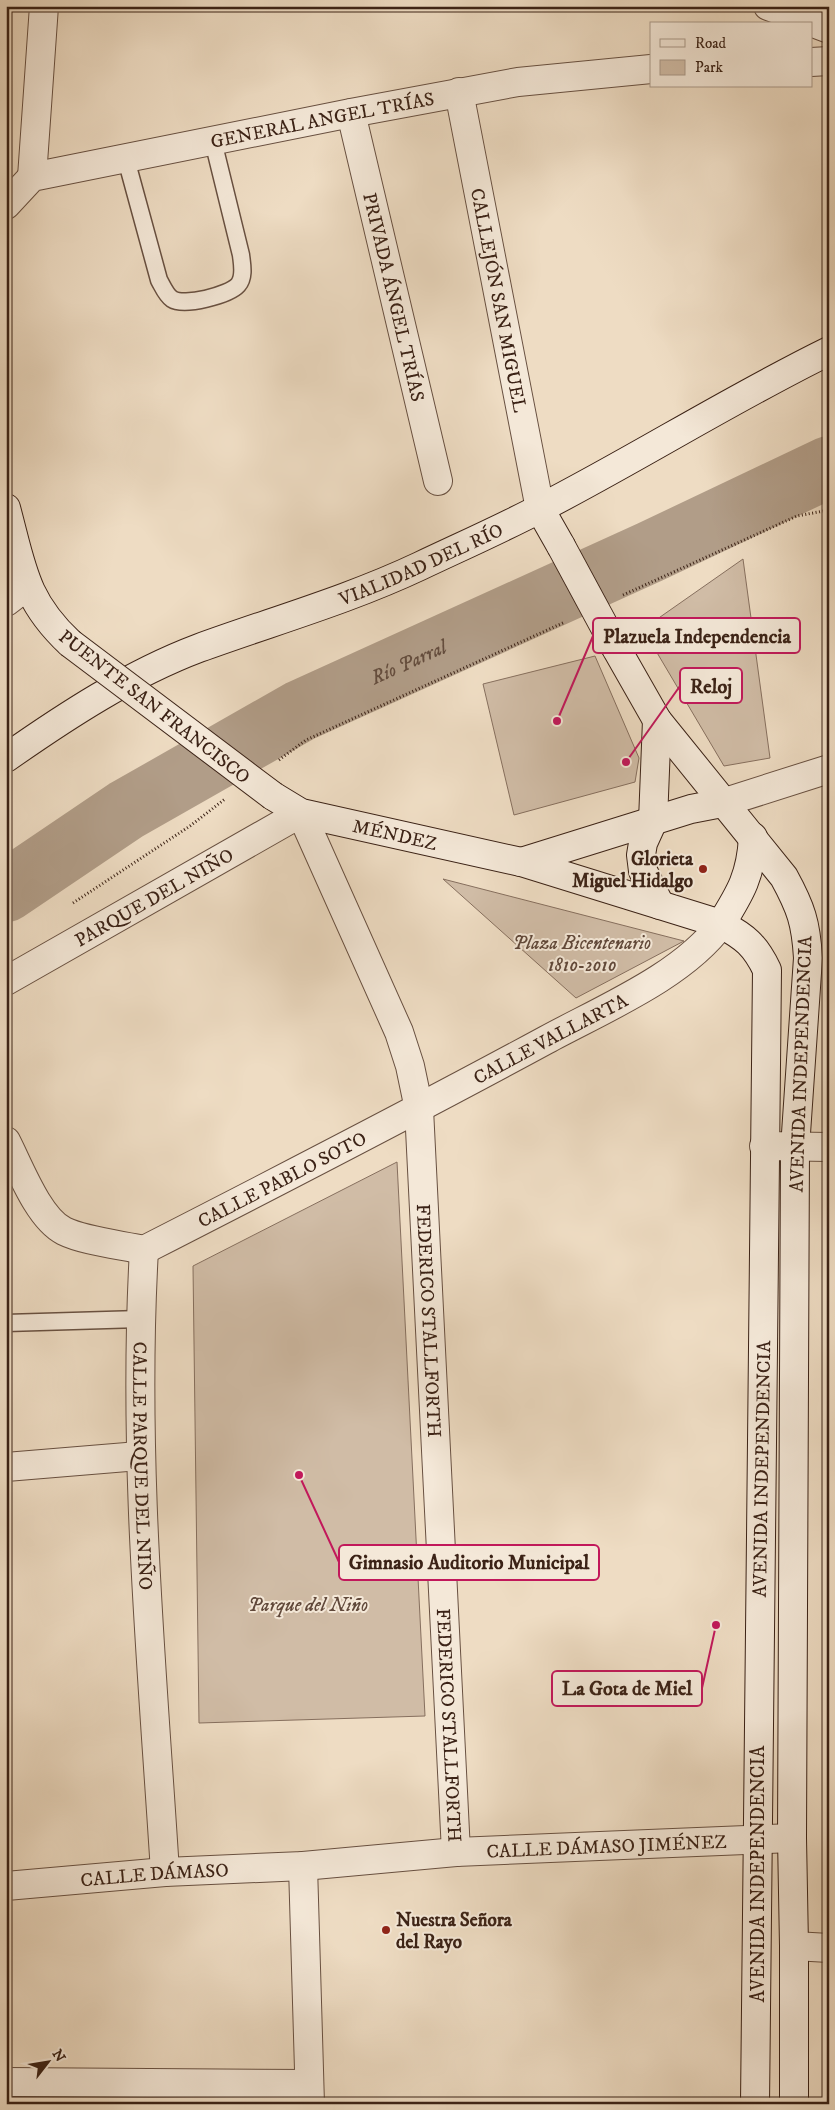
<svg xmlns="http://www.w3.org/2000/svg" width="835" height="2110" font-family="'IM FELL DW Pica',serif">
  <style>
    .green { fill: #d0bca6; stroke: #866f5e }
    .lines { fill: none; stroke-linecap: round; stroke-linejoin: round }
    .river { stroke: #b19d88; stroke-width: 62 }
    .lane-casing { stroke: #685041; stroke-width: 19 }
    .street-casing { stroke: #685041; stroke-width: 30 }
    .secondary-casing { stroke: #3b2216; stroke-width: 30 }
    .path { stroke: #3b2216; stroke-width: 3; stroke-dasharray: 1 2.5; stroke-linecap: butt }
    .lane { stroke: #f4e8d8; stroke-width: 16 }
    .street { stroke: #f4e8d8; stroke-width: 28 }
    .secondary { stroke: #f4e8d8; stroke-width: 28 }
    .secondary-bridge-casing { stroke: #3b2216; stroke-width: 30; stroke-linecap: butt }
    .secondary-bridge { stroke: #f4e8d8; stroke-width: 28 }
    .poi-dot { fill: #8f2418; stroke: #f4e8d8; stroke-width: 2 }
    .labels { text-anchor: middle; stroke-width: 4; stroke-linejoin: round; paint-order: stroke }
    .street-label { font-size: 19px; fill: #3b2216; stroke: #f4e8d8 }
    .poi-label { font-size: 19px; font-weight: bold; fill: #3b2216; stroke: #f4e8d8; text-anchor: end }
    .park-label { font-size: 19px; font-style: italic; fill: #60483a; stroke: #f4e8d8 }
    .water-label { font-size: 20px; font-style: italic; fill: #644d3e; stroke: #f4e8d8 }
    .leader { fill: none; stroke: #c2185b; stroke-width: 2 }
    .callout-dot { fill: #c2185b; stroke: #f4e8d8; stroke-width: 2 }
    .callout { fill: #f4e8d8; stroke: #c2185b; stroke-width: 2 }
    .callout-label { font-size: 20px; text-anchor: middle; font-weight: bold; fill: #3b2216 }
  </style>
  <rect width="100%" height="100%" fill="#eedcc3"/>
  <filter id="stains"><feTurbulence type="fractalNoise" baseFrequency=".004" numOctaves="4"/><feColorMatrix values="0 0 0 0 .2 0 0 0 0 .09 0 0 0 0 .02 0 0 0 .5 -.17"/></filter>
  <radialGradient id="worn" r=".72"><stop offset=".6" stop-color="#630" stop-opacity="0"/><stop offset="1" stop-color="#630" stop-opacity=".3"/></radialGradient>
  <g class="green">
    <polygon points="743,559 770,758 724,766 643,629"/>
    <polygon points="595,656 639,758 635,782 514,815 483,684"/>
    <polygon points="443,879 684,941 576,998"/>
    <polygon points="397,1162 425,1716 199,1723 193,1266"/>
  </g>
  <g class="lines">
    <path class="river" id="s1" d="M6,891L126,810L300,711L650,552L829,467"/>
    <g class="lane-casing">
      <g id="lane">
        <path d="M126,159L159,280C163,287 166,295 172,299C184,307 229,295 238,285C245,277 242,264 241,255L213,141"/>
        <polyline points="6,1323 140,1319"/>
      </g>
    </g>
    <g class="street-casing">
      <g id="street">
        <polyline points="768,6 829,29"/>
        <polyline points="811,62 829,61"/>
        <path id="s2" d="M459,92L540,509"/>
        <path id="s3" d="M351,113L438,481"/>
        <polyline points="32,177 44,6"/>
        <path id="s4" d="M6,205L32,177L351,113L518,82L651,69"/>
        <polyline points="6,602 27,586"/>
        <polyline points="722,803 829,769"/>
        <path id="s5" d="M6,981L301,813L399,1032L410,1066L419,1109L456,1852"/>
        <path d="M6,1141C19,1166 38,1218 64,1231C84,1241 122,1245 144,1250"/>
        <polyline points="764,1146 829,1147"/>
        <path id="s6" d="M144,1250C279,1181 413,1112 546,1040C603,1009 683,976 721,924"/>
        <path id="s7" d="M144,1250C132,1457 152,1665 165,1872"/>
        <polyline points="6,1467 139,1456"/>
        <polyline points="303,1866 310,2104"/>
        <path id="s8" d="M6,1886L165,1872L303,1866L456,1852L792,1838"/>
        <polyline points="794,1946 829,1948"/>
        <polyline points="6,2082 309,2084"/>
      </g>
    </g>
    <g class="secondary-casing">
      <g id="secondary">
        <path d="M6,508C22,567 24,600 70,643"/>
        <polyline points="540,509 561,546"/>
        <path d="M616,648L657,720L784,877C801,908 806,923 808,958L795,1148L792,1838L794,1946V2104"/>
        <polyline points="657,720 653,821 643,843 641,855 643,871 660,905"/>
        <path id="s9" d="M6,758C66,716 130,674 199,648C273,621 348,600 420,566C460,547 501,529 541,508C638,458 731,399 829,351"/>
        <path id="s10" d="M273,796L301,813L521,862L721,924C745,937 755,945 767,970L755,2104"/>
        <polyline points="521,862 691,809 722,803"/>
        <path d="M721,924C741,892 751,875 753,837"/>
      </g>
    </g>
    <g class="path">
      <polyline points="623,595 797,516 829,510"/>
      <polyline points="279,760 306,740 565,622"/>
      <polyline points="73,903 190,826 225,799"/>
    </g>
    <use href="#lane" class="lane"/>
    <use href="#street" class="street"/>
    <use href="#secondary" class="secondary"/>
    <g class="secondary-bridge-casing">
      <g id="secondary-bridge">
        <polyline points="561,546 616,648"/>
        <polyline points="70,643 273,796"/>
      </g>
    </g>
    <use href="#secondary-bridge" class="secondary-bridge"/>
  </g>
  <g class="poi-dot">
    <circle cx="703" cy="869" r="5"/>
    <circle cx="386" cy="1930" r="5"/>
  </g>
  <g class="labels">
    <g class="street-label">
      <text dy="7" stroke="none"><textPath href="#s4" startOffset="334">GENERAL ANGEL TRÍAS</textPath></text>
      <text dy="7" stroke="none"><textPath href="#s3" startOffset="189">PRIVADA ÁNGEL TRÍAS</textPath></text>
      <text dy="7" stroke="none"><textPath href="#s2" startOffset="212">CALLEJÓN SAN MIGUEL</textPath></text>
      <text dy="7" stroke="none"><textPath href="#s9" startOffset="460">VIALIDAD DEL RÍO</textPath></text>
      <text transform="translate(155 706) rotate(38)" y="7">PUENTE SAN FRANCISCO</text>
      <text dy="7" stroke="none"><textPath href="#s10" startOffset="129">MÉNDEZ</textPath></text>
      <text dy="7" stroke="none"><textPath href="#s5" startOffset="170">PARQUE DEL NIÑO</textPath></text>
      <text dy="7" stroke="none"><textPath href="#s6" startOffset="458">CALLE VALLARTA</textPath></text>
      <text transform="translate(800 1064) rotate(-88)" y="7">AVENIDA INDEPENDENCIA</text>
      <text dy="7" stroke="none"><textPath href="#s6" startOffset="155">CALLE PABLO SOTO</textPath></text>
      <text dy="7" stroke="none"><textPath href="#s5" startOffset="871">FEDERICO STALLFORTH</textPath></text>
      <text dy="7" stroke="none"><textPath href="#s7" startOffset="216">CALLE PARQUE DEL NIÑO</textPath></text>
      <text transform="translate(761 1469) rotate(-89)" y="7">AVENIDA INDEPENDENCIA</text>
      <text dy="7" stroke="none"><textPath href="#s5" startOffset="1276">FEDERICO STALLFORTH</textPath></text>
      <text dy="7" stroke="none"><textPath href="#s8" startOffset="602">CALLE DÁMASO JIMÉNEZ</textPath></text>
      <text dy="7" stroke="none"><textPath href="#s8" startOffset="149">CALLE DÁMASO</textPath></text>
      <text transform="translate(757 1874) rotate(-90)" y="7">AVENIDA INDEPENDENCIA</text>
    </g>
    <g class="poi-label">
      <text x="693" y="865">Glorieta<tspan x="693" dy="22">Miguel Hidalgo</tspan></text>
      <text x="396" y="1926" text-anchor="start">Nuestra Señora<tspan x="396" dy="22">del Rayo</tspan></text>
    </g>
    <g class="park-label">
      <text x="582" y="949">Plaza Bicentenario<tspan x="582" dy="22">1810-2010</tspan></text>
      <text x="308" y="1611">Parque del Niño</text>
    </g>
    <g class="water-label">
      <text dy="7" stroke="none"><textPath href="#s1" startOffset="464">Río Parral</textPath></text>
    </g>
  </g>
  <path class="leader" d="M557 721L593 636M626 762L680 686M299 1475L339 1562M716 1625L702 1688"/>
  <g class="callout-dot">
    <circle cx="557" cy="721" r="5"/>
    <circle cx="626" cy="762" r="5"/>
    <circle cx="299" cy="1475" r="5"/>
    <circle cx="716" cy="1625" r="5"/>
  </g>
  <g class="callout">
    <rect x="593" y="618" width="207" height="35" rx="5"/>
    <rect x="680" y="668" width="62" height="35" rx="5"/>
    <rect x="339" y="1545" width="260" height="35" rx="5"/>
    <rect x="552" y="1671" width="150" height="35" rx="5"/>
  </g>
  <g class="callout-label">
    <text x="697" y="643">Plazuela Independencia</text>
    <text x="711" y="693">Reloj</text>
    <text x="469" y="1569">Gimnasio Auditorio Municipal</text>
    <text x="627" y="1695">La Gota de Miel</text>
  </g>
  <rect width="835" height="2110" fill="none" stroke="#eedcc3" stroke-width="25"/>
  <rect x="8" y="8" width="820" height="2095" fill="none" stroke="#3b2216" stroke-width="2.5"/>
  <rect x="12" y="12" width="810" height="2085" fill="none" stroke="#3b2216"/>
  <rect x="650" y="22" width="162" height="65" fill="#f4e8d8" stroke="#aa998a"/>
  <rect x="660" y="39" width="25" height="8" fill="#f4e8d8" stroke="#aa998a"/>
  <text x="695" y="48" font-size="15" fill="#3b2216">Road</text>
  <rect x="660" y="60" width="25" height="15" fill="#d0bca6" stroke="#aa998a"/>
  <text x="695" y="72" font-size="15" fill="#3b2216">Park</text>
  <g transform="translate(48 2062) rotate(59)" stroke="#f4e8d8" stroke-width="4" paint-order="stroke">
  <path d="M0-4L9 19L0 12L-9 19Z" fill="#3b2216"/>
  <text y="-8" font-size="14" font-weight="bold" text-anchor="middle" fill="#3b2216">N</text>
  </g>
  <rect width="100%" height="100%" filter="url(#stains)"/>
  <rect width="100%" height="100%" fill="url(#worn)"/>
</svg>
